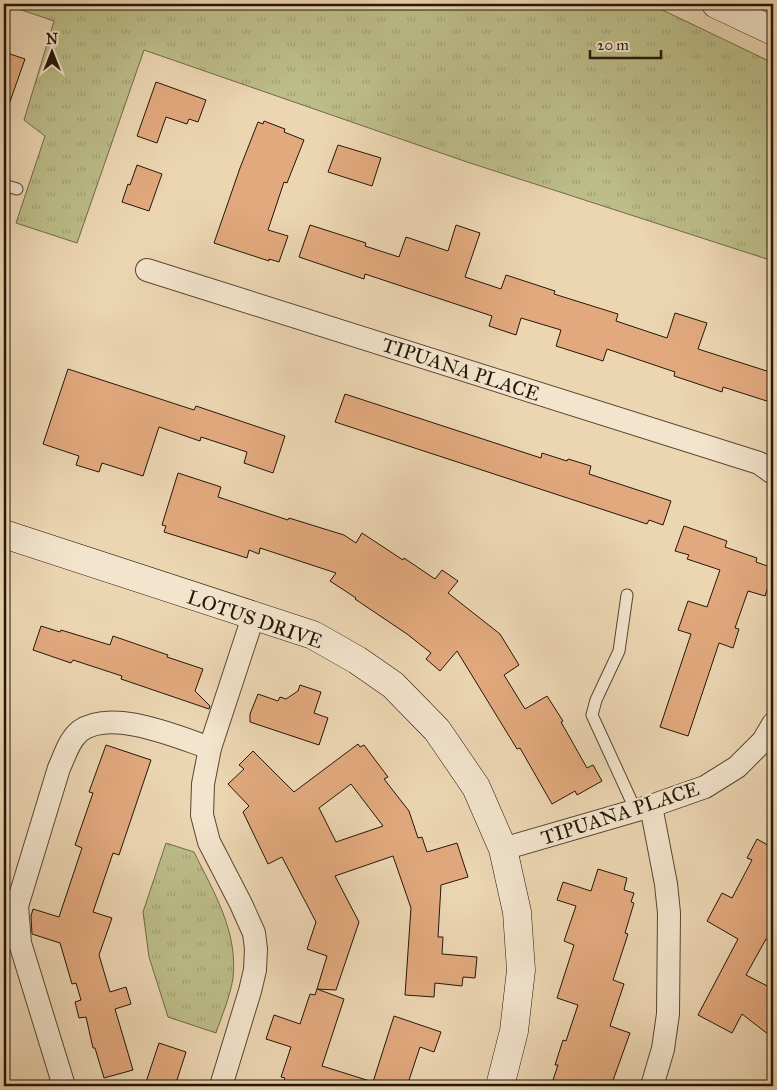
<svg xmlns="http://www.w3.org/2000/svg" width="777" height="1090" font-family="'IM FELL Great Primer',serif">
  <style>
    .grass { fill: url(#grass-tufts); stroke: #706a48 }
    .building { fill: #e2a97e; stroke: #251707; fill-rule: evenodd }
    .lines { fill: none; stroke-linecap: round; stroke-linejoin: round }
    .lane-casing { stroke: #574732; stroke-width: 13 }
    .street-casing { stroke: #574732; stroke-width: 24 }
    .secondary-casing { stroke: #251707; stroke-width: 29 }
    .lane { stroke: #f3e4cd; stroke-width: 11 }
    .street { stroke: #f3e4cd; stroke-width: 22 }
    .secondary { stroke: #f3e4cd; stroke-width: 28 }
    .labels { text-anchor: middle; stroke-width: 4.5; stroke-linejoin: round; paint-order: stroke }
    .street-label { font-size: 20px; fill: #251707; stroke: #f3e4cd }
  </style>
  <defs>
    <pattern id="grass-tufts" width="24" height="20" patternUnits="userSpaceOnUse" patternTransform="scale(1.25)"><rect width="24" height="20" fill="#bcbd89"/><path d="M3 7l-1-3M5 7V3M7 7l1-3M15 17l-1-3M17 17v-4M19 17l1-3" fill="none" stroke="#a1a275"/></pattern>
  </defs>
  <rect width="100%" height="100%" fill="#ecd6b2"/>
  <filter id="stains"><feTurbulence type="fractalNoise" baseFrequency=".004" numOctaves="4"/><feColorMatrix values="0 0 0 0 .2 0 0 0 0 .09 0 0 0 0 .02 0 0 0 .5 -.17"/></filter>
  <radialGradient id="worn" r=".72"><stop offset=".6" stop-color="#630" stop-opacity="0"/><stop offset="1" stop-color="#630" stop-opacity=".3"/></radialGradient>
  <g class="grass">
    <polygon points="4,4 650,4 773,63 773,261 467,162 144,50 77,243 16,223 45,136 24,120 54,21"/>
    <path d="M166,843L194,852C214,893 238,931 233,978C230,997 222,1015 216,1033L168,1017L149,957L143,912Z"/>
  </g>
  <g class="building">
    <polygon points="4,52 25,59 7,110 4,110"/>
    <polygon points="156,82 206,100 198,122 189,119 187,124 166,117 157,143 137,136"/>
    <polygon points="264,121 285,129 284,132 304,140 287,183 284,182 268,230 288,236 279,262 269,259 269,261 214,243 240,168 258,122 263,124"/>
    <polygon points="338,145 381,158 372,186 328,172"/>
    <polygon points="137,165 162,174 149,211 122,202 128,184 130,185"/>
    <polygon points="310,225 366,243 365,246 399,257 406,237 448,251 456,225 480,233 465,277 501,289 506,275 555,291 554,294 618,314 616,321 667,338 675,313 707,323 698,349 773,373 773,403 723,387 722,392 674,376 675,372 607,349 603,361 556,346 561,330 521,318 516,335 489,326 492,316 365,274 364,279 299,257"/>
    <polygon points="68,369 194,410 196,406 285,436 273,473 244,463 247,452 201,437 200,441 159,427 143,476 102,463 99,472 76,465 79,456 43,444"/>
    <polygon points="345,394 541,458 542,453 567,461 568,459 591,466 589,474 671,501 663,525 649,520 647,524 335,422"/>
    <polygon points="178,473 221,487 218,497 288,520 289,518 344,535 356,543 362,533 403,560 404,558 435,579 442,570 458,581 448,593 500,634 519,665 504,675 525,709 547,696 563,721 561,722 587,768 593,765 602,781 577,795 575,791 552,804 520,748 517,749 457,651 440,671 426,659 431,653 407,634 355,599 356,598 330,581 336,573 260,548 259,554 249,550 247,558 164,532 166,526 162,525"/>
    <polygon points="684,526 727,541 725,547 757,558 756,562 773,568 773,572 765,596 748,591 735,628 739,629 733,648 719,643 688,736 660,727 691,634 678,630 688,601 707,607 720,570 687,559 689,555 675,551"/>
    <polygon points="41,626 60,632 61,630 110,645 113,636 168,655 167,657 203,669 195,691 210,706 209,709 121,679 122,676 73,660 71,663 33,650"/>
    <polygon points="300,685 321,692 314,713 328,718 319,745 250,722 250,714 258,694 278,701 280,697 286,699 298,691"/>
    <path d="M358,744L360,747L364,745L388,777L384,779L409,811L418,838L422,837L427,852L457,843L468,877L441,885L438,937H443L442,954L477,957L475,978L463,977L462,986L435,983L434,997L405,995L411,908L393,856L335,876L359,922L336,990L317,989L327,956L307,949L316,922L282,857L268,864L243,812L249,806L228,784L244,769L239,765L253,751L294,792ZM351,784L383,826L336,842L319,808Z"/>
    <polygon points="106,745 151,760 119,855 113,853 93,912 112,918 99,955 110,992 126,987 131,1004 115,1009 133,1070 104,1078 95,1048 93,1048 86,1017 79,1018 75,1002 81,1000 76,983 72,984 60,943 32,934 31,916 33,909 59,917 82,848 75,845 93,793 89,792"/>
    <polygon points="757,839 773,848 773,943 766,939 746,975 773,989 773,1038 742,1014 732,1033 698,1015 738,939 707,921 722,893 732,898 752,860 747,858"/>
    <polygon points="598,869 627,878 624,890 634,893 631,902 634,903 625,933 628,934 613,980 624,984 610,1026 630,1033 611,1086 551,1086 558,1065 555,1065 563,1040 566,1041 578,1005 557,998 574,945 564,941 576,906 557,900 563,882 591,891"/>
    <polygon points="317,989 344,999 322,1066 373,1082 394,1016 441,1032 434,1052 420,1047 407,1086 282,1086 285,1078 281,1077 291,1047 266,1039 274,1015 300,1024 310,994 315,995"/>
    <polygon points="159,1043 186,1052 175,1086 158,1086 146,1082"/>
  </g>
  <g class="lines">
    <g class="lane-casing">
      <g id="lane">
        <polyline points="4,185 17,189"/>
        <polyline points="627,595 619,651 596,700 592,715 636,811"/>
      </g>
    </g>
    <g class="street-casing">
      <g id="street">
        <polyline points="147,270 759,463 773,473"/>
        <polyline points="651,806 666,884 669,913 668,1014 663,1049 652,1086"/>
        <polyline points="503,849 651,806 705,787 737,767 763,741 773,724"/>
        <path d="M64,1086L20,943L17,906L59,768C65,755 69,740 80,731C112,708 177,737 210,748"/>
        <polyline points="221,1086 250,991 255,970 256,949 254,933 241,904 209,842 202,815 203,784 210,748 253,617"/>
      </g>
    </g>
    <g class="secondary-casing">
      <g id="secondary">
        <polyline points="716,4 773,31"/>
        <polyline points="4,534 313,635 357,660 393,685 437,730 476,787 503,849 517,912 521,970 514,1031 500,1086"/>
      </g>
    </g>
    <use href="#lane" class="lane"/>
    <use href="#street" class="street"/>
    <use href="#secondary" class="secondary"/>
  </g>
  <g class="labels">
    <g class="street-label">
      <text transform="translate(461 369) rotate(18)" y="7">TIPUANA PLACE</text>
      <text transform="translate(255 619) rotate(19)" y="7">LOTUS DRIVE</text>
      <text transform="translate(620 813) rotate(-18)" y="7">TIPUANA PLACE</text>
    </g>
  </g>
  <rect width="777" height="1090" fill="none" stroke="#ecd6b2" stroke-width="20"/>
  <rect x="5" y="5" width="767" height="1080" fill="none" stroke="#251707" stroke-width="2.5"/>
  <rect x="10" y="10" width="757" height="1070" fill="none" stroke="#251707"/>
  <g transform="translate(52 52)" stroke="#f3e4cd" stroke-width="4" paint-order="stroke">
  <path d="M0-4L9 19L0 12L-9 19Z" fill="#251707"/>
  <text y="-8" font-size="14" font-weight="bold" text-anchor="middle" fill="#251707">N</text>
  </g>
  <path d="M590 50v8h71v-8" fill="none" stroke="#251707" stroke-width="2.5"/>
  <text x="597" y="50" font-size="15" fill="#251707" stroke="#f3e4cd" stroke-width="4" paint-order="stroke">20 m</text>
  <rect width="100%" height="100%" filter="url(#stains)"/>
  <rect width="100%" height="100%" fill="url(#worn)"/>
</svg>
